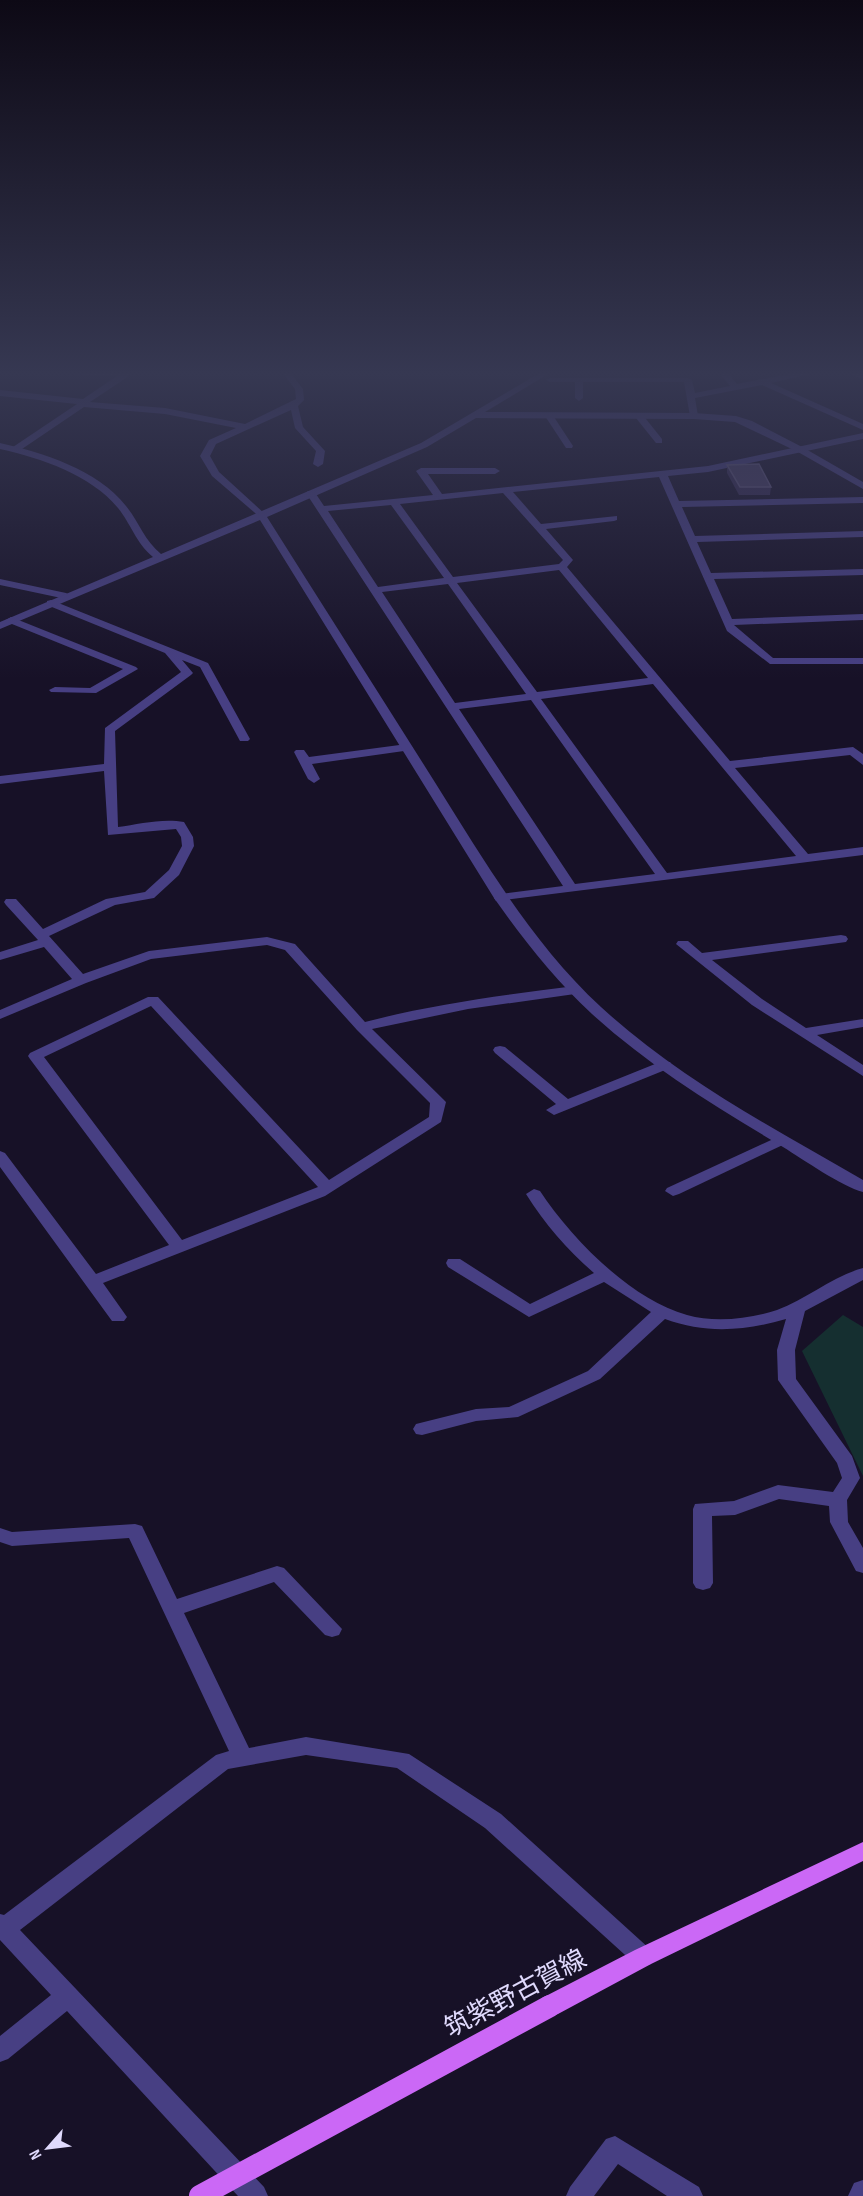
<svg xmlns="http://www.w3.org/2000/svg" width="863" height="2196" font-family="'Sofia Sans Condensed','Noto Sans JP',sans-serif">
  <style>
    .green { fill: #152f30 }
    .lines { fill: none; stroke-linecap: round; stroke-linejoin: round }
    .minor { fill: #473f83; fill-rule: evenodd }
    .tertiary { fill: #473f83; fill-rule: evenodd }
    .primary { fill: #cb68f6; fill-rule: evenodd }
    .primary-bridge { stroke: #cb68f6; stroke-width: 22 }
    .wall { fill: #372c54 }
    .building { fill: #493f66; stroke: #61577e; stroke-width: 1.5 }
    .labels { text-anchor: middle; stroke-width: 5; stroke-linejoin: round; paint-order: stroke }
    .near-street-label { font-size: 26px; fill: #e0dafd; stroke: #171127 }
  </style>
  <rect width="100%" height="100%" fill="#171127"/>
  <polygon class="green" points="843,1315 863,1327 863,1476 802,1351"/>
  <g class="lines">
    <g class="minor">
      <polygon points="34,371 129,372 129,376 90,402 165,408 245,424 296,399 295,389 281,371 289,371 303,389 304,400 298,406 303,427 325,451 323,464 318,467 313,464 316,451 295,428 291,410 216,444 210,456 219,472 265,514 265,518 262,519 212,476 200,456 209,440 236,428 165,414 84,407 19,451 13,451 13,447 77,404 0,396 0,390 83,399 117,376 38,373"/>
      <polygon points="718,371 726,371 737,384 805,371 822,371 771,383 863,424 863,430 762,385 695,398 698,416 694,419 690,416 684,382 583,382 583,398 579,401 575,398 575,382 550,382 546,380 550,378 688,378 692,380 695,393 730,386"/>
      <polygon points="845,371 863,374 863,379 846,373"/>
      <polygon points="546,414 552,414 573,446 572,448 566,448 545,416"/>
      <polygon points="636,414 642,414 662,439 662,443 656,443 636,418"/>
      <path d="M863,433V439L708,472L668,476L679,501L863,497V503L682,507L695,536L863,531V537L697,542L711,573L863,569V575L714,579L732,619L863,614V620L734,625L773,658H863V664H770L727,631L659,477L513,492L541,524L617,516V520L614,521L546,529L573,560L567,567L730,761L853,747L863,754V765L850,755L735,768L808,854L863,847V855L496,901L494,898L501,894L563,886L306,493L308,491H314L324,506L433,495L416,471L421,468H495L500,471L495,474H428L442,494L708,466ZM503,493L563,560L559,564L453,577L400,504ZM391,505L444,578L378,587L328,511ZM559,570L648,678L537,692L457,583ZM448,584L526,694L455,703L382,592ZM653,684L796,856L667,873L541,699ZM531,700L655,874L575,884L459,709Z"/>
      <polygon points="0,579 66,593 71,596 66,599 0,585"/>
      <path d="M51,600L208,663L250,739L248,741H240L200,667L182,660L193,673L191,675L115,731L118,827C139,824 163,818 184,822L193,837L194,846L179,875L154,898L115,905L49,936L83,974L149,951L267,937L295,944L365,1022C434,1004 504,995 575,986L582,990L575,994L468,1009L372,1029L443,1099L446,1102L441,1122L325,1196L103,1283L127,1317L124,1321H112L0,1167V1151L5,1153L96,1274L169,1245L30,1059L28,1056L30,1053L148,997H158L329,1180L429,1117L430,1103L357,1030L285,950L267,945L151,959L86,983L0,1019V1010L72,979L44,947L0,960V952L38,940L6,905L4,902L6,899H16L43,929L106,899L145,892L169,870L182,846L181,837L176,829L108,835L104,771L0,784V776L104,764L105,728L181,672L165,653L47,605V601ZM151,1006L318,1187L182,1240L44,1057Z"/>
      <polygon points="11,617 136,667 138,669 96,693 51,692 49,690 55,687 90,688 123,669 7,622 6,620"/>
      <polygon points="407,744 413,748 411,750 312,764 320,779 314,783 308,779 294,752 296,750 304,750 309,757"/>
      <polygon points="841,935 846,936 848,939 846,942 712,960 762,999 806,1028 863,1019 863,1027 817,1035 863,1065 863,1076 752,1005 676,944 678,941 688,941 702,953"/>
      <polygon points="500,1046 505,1047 568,1099 660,1062 670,1062 672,1065 670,1068 554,1115 546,1110 556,1104 495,1053 493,1050 495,1047"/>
      <polygon points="782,1135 787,1137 790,1140 787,1143 679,1194 673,1196 665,1191 667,1188"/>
      <path d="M534,1189L540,1191C571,1238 630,1299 687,1315C715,1323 749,1319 777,1310C807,1299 833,1276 863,1268V1280L805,1311L795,1350L796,1379L852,1456L860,1478L847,1500L848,1522L863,1548V1573L856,1571L830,1522L829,1506L779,1499L735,1515L712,1516L713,1583L710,1588L703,1590L696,1588L693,1583V1509L695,1504L734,1501L778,1485L833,1492L842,1478L837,1463L778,1380L777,1350L786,1319C744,1331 706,1334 665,1319L600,1379L518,1417L476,1421L422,1435L416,1434L413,1429L416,1424L476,1409L509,1407L588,1371L651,1312L604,1282L529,1317L448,1267L446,1263L448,1259H460L530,1304L594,1273C567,1250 545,1224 526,1194Z"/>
      <polygon points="135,1524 142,1526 177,1599 277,1566 284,1568 342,1629 339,1635 332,1637 325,1635 274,1582 184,1613 249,1748 306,1737 409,1754 501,1814 651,1950 654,1957 651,1964 643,1967 635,1964 485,1828 397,1768 306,1755 228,1769 20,1930 264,2187 268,2196 238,2196 67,2011 8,2059 0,2062 0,2036 51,1995 0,1940 0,1914 4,1915 216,1755 229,1751 129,1538 12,1546 0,1542 0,1528 12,1532"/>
      <polygon points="615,2136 699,2187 703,2196 667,2196 618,2164 594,2196 566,2196 570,2187 606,2139"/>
      <polygon points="863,2180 863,2196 848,2196 854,2183"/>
    </g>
    <path class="tertiary" d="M543,371H553L485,412L694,413L736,416L752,421L804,448L863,482V489L798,452L735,422L694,419L476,418L427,447L267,517C323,606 380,695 436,784C485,862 532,943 601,1007C678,1078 773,1128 863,1180V1192C841,1186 804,1160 783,1147C716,1107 649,1066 592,1014C554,979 523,939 494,898L260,520L0,629V622L153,557C136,543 131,524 118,508C91,475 41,458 0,449V443C43,453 97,469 126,506C139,522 144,540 161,554L421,443Z"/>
    <polygon class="primary" points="863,1842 863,1861 651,1964 558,2014 550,2017 542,2014 538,2006 542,1998 635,1950"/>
    <polyline class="primary-bridge" points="200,2196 550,2006"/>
  </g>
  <polygon class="wall" points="727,465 771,487 770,495 739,495 727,473"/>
  <polygon class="building" points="759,464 771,487 740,487 727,465"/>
  <linearGradient id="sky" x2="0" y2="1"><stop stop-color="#0d0915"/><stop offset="0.55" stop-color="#363852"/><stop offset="1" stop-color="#363852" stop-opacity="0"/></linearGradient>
  <rect width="863" height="679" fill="url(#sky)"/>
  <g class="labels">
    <g class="near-street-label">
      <text transform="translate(515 1993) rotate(-28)" y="9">筑紫野古賀線</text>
    </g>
  </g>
  <g transform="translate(48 2148) rotate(242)" stroke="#171127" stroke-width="4.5" paint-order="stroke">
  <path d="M0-4.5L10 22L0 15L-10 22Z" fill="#e0dafd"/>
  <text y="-9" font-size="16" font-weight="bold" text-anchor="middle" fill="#e0dafd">N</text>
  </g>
</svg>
